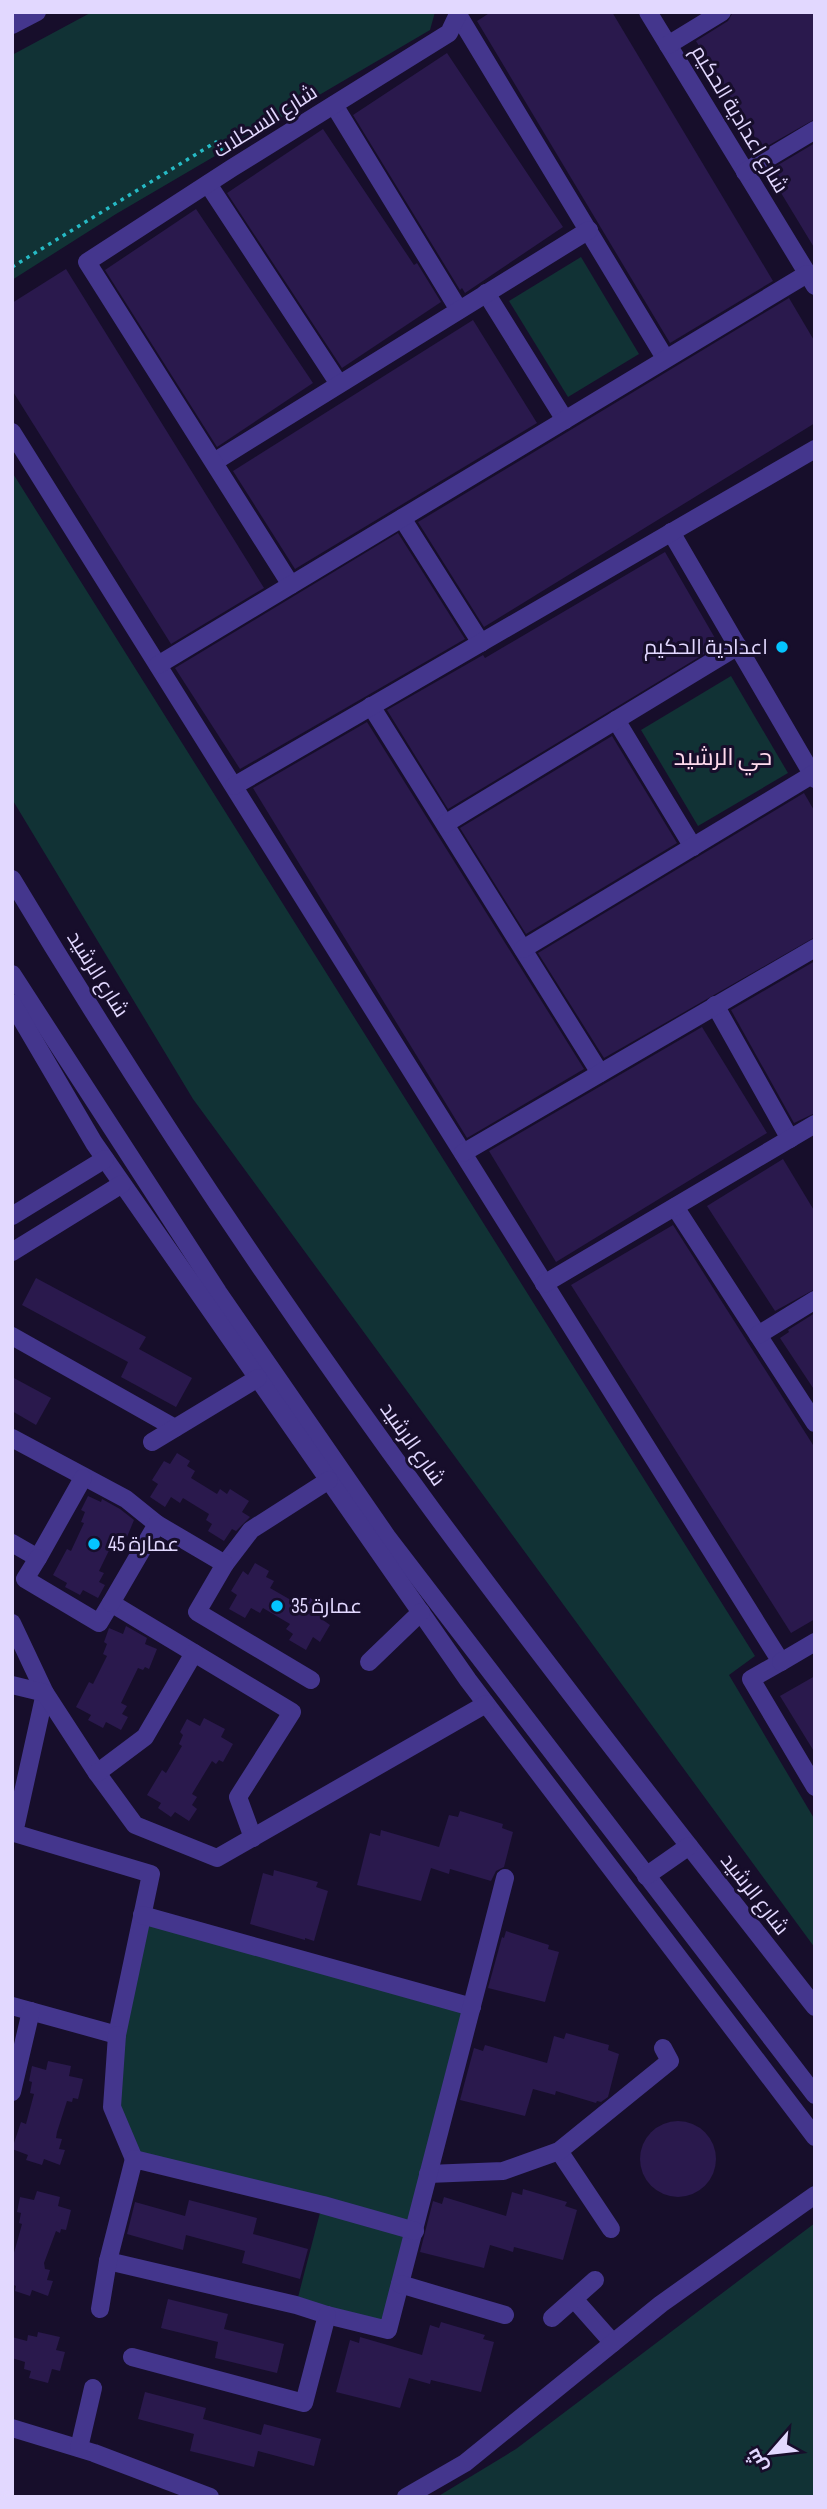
<svg xmlns="http://www.w3.org/2000/svg" width="827" height="2509" font-family="'Sofia Sans Condensed',Cairo,sans-serif">
  <style>
    .green { fill: #113235 }
    .building { fill: #2a194d }
    .lines { fill: none; stroke-linecap: round; stroke-linejoin: round }
    .path { stroke: #26bac5; stroke-width: 3.5; stroke-dasharray: 3.5 5; stroke-linecap: butt }
    .minor { stroke: #44368d; stroke-width: 18 }
    .poi-dot { fill: #04c5ff; stroke: #170e2b; stroke-width: 2.5 }
    .labels { text-anchor: middle; stroke-width: 6; stroke-linejoin: round; paint-order: stroke }
    .street-label { font-size: 21px; fill: #e2d8ff; stroke: #170e2b }
    .poi-label { font-size: 21px; fill: #e2d8ff; stroke: #170e2b; text-anchor: start }
    .quarter-label { font-size: 24px; fill: #ffdaed; stroke: #170e2b }
  </style>
  <rect width="100%" height="100%" fill="#170e2b"/>
  <g class="green">
    <polygon points="92,12 435,12 430,30 116,214 12,280 12,55"/>
    <polygon points="581,257 639,354 568,397 509,301"/>
    <polygon points="12,472 755,1656 729,1675 815,1820 815,1948 193,1099 12,799"/>
    <polygon points="731,676 788,773 698,826 641,730"/>
    <polygon points="142,1915 472,2007 388,2330 296,2305 322,2205 134,2159 112,2107"/>
    <polygon points="815,2223 815,2497 437,2497 516,2449"/>
  </g>
  <g class="building">
    <polygon points="491,12 612,12 773,281 670,343 477,21"/>
    <polygon points="733,12 815,12 815,119 762,149 696,41 728,21"/>
    <polygon points="447,53 563,227 465,293 462,288 460,290 353,115"/>
    <polygon points="323,129 414,265 417,263 441,302 342,368 227,193"/>
    <polygon points="815,143 815,249 772,178 777,175 773,168"/>
    <polygon points="196,209 313,383 217,447 105,270"/>
    <polygon points="66,269 264,588 171,644 12,390 12,303"/>
    <polygon points="789,298 815,342 815,423 484,627 418,522"/>
    <polygon points="473,320 537,423 295,569 233,471"/>
    <polygon points="398,533 465,639 240,769 175,668"/>
    <polygon points="665,552 719,645 448,809 387,710 483,655 485,658"/>
    <polygon points="367,722 584,1069 467,1138 253,788"/>
    <polygon points="612,736 677,843 526,934 460,828"/>
    <polygon points="804,793 815,812 815,937 604,1058 538,953"/>
    <polygon points="815,961 815,1113 794,1123 731,1010"/>
    <polygon points="702,1027 767,1133 556,1262 489,1151"/>
    <polygon points="783,1159 815,1212 815,1289 775,1311 707,1206"/>
    <polygon points="673,1225 815,1448 815,1619 791,1633 571,1285"/>
    <polygon points="36,1278 146,1337 139,1349 192,1378 176,1407 121,1377 128,1362 22,1305"/>
    <polygon points="815,1313 815,1391 780,1338 789,1332 788,1330"/>
    <polygon points="12,1377 51,1398 36,1425 12,1411"/>
    <polygon points="177,1453 190,1461 187,1466 195,1471 191,1478 217,1494 220,1489 227,1494 230,1489 249,1501 242,1512 250,1517 236,1531 232,1529 224,1541 208,1531 212,1524 206,1520 209,1514 183,1498 180,1503 171,1497 165,1507 150,1497 158,1484 152,1480 164,1461 170,1464"/>
    <polygon points="88,1496 101,1502 102,1499 120,1509 134,1520 127,1537 122,1535 120,1538 116,1536 99,1571 104,1573 99,1582 105,1585 98,1598 83,1590 80,1595 65,1587 67,1583 53,1575 67,1549 71,1551 84,1523 81,1522 85,1512 81,1510"/>
    <polygon points="255,1563 269,1571 266,1577 274,1581 270,1588 296,1603 299,1598 307,1603 310,1598 329,1609 323,1620 330,1625 320,1642 313,1637 306,1650 289,1640 293,1634 286,1629 290,1624 263,1608 260,1613 251,1608 245,1618 229,1609 237,1595 231,1591 243,1571 248,1575"/>
    <polygon points="126,1626 147,1638 145,1644 157,1649 149,1669 145,1667 143,1670 138,1668 121,1703 127,1706 122,1714 128,1717 121,1730 106,1722 103,1728 88,1720 91,1715 76,1707 89,1682 93,1684 107,1656 103,1654 107,1644 104,1642 109,1628 123,1634"/>
    <polygon points="815,1676 815,1753 780,1696"/>
    <polygon points="204,1718 225,1729 221,1737 233,1744 223,1762 219,1760 216,1764 212,1761 192,1794 197,1797 192,1805 197,1809 189,1821 175,1812 171,1817 158,1808 161,1803 147,1795 162,1770 166,1773 182,1746 179,1744 183,1735 180,1732 187,1719 200,1726"/>
    <polygon points="460,1811 503,1824 502,1828 513,1832 504,1867 496,1871 491,1881 450,1869 449,1874 431,1868 421,1901 357,1885 370,1833 380,1836 381,1830 439,1847 449,1815 458,1817"/>
    <polygon points="274,1870 318,1882 316,1887 328,1891 314,1941 305,1938 305,1940 250,1924 263,1873 273,1876"/>
    <polygon points="506,1931 549,1945 548,1949 559,1952 545,2002 488,1988 502,1937 504,1938"/>
    <polygon points="566,2033 609,2045 608,2050 619,2054 608,2097 601,2102 597,2101 596,2103 556,2091 555,2095 533,2089 525,2116 460,2100 474,2048 483,2051 485,2045 547,2063 554,2036 564,2039"/>
    <polygon points="48,2061 71,2066 69,2076 83,2079 78,2099 73,2098 72,2102 67,2101 57,2132 56,2138 62,2139 59,2149 65,2150 60,2165 44,2159 42,2165 26,2160 28,2155 12,2149 21,2122 26,2124 34,2094 30,2093 32,2082 29,2081 32,2066 46,2070"/>
    <circle cx="678" cy="2159" r="38"/>
    <polygon points="523,2189 567,2202 565,2206 577,2210 563,2260 514,2247 513,2252 490,2245 484,2268 420,2252 433,2201 442,2204 444,2197 506,2216 512,2192 522,2195"/>
    <polygon points="37,2191 60,2197 58,2206 71,2210 66,2230 61,2229 60,2233 56,2231 44,2263 45,2269 50,2270 47,2280 53,2281 48,2296 32,2290 30,2296 15,2291 16,2286 12,2284 12,2260 22,2224 19,2223 21,2213 17,2212 20,2197 34,2200"/>
    <polygon points="189,2200 257,2218 253,2234 308,2249 300,2279 242,2263 245,2251 186,2235 183,2250 127,2234 135,2202 185,2216"/>
    <polygon points="168,2299 228,2314 224,2329 284,2344 277,2373 215,2358 218,2342 161,2328"/>
    <polygon points="441,2322 485,2335 483,2339 494,2342 481,2392 431,2380 430,2384 409,2378 400,2408 336,2392 350,2340 359,2343 360,2337 422,2355 430,2325 439,2328"/>
    <polygon points="38,2332 60,2337 56,2350 65,2352 60,2371 52,2369 48,2383 29,2378 31,2371 24,2369 25,2362 12,2358 12,2337 27,2341 28,2335 37,2337"/>
    <polygon points="145,2392 206,2408 203,2419 261,2435 264,2424 321,2439 314,2466 258,2451 254,2467 190,2451 194,2434 138,2419"/>
  </g>
  <g class="lines">
    <polyline class="path" points="12,267 216,142 224,154"/>
    <g class="minor">
      <polyline points="648,12 815,286"/>
      <polyline points="457,13 665,358"/>
      <polyline points="12,25 37,12"/>
      <polyline points="668,45 722,12"/>
      <polyline points="334,105 459,310"/>
      <polyline points="745,172 815,130"/>
      <polyline points="208,184 339,384"/>
      <polyline points="486,293 565,420"/>
      <polyline points="12,432 781,1662 751,1679 815,1787"/>
      <polyline points="214,462 589,230"/>
      <polyline points="402,518 481,643"/>
      <polyline points="671,532 815,779"/>
      <polyline points="291,585 87,262 232,168 449,33 459,12"/>
      <polyline points="158,665 807,274"/>
      <polyline points="371,706 600,1073"/>
      <polyline points="616,720 693,847"/>
      <polyline points="234,786 815,449"/>
      <polyline points="445,824 738,646"/>
      <path d="M12,879C142,1096 283,1307 433,1511C557,1679 686,1842 815,2007"/>
      <polyline points="523,949 815,773"/>
      <polyline points="12,974 218,1292 388,1538 815,2095"/>
      <polyline points="12,1003 94,1143 468,1680 815,2137"/>
      <polyline points="715,1005 790,1139"/>
      <polyline points="463,1153 815,948"/>
      <polyline points="675,1207 815,1423"/>
      <polyline points="12,1216 105,1159"/>
      <polyline points="12,1252 122,1184"/>
      <polyline points="544,1284 815,1124"/>
      <polyline points="758,1335 815,1300"/>
      <polyline points="12,1336 175,1428"/>
      <polyline points="12,1438 126,1499 157,1524"/>
      <polyline points="152,1442 258,1378"/>
      <polyline points="12,1543 38,1558 83,1478"/>
      <polyline points="38,1558 25,1579 99,1623 111,1603 292,1712 238,1797 253,1838"/>
      <polyline points="225,1564 251,1530 329,1480"/>
      <polyline points="111,1603 157,1524 225,1564 197,1612 311,1680"/>
      <polyline points="12,1623 45,1693 14,1833 151,1874 117,2035 12,2006"/>
      <polyline points="369,1662 421,1612"/>
      <polyline points="781,1662 815,1642"/>
      <polyline points="12,1685 45,1693 97,1773 135,1825 217,1858 486,1704"/>
      <polyline points="97,1773 145,1737 194,1653"/>
      <polyline points="646,1876 689,1846"/>
      <polyline points="142,1915 472,2007"/>
      <polyline points="117,2035 112,2107 134,2159"/>
      <polyline points="12,2092 31,2011"/>
      <polyline points="559,2151 611,2229"/>
      <polyline points="428,2174 503,2171 559,2151 670,2061 663,2048"/>
      <polyline points="108,2261 296,2305 327,2315 388,2330 505,1878"/>
      <polyline points="400,2284 505,2315"/>
      <polyline points="574,2299 613,2343"/>
      <polyline points="100,2309 108,2261 134,2159 323,2205 415,2231"/>
      <polyline points="552,2318 595,2280"/>
      <polyline points="132,2357 304,2403 327,2315"/>
      <polyline points="12,2428 94,2453 210,2497"/>
      <polyline points="79,2448 93,2388"/>
      <polyline points="406,2497 465,2463 661,2304 815,2195"/>
    </g>
  </g>
  <g class="poi-dot">
    <circle cx="782" cy="647" r="7"/>
    <circle cx="94" cy="1544" r="7"/>
    <circle cx="277" cy="1606" r="7"/>
  </g>
  <g class="labels">
    <g class="street-label">
      <text transform="translate(740 119) rotate(59)" y="7">شارع اعدادية الحكيم</text>
      <text transform="translate(265 121) rotate(-32)" y="7">شارع السكلات</text>
      <text transform="translate(98 974) rotate(58)" y="7">شارع الرشيد</text>
      <text transform="translate(413 1444) rotate(55)" y="7">شارع الرشيد</text>
      <text transform="translate(755 1894) rotate(52)" y="7">شارع الرشيد</text>
    </g>
    <g class="poi-label">
      <text x="768" y="654" text-anchor="end">اعدادية الحكيم</text>
      <text x="108" y="1551">عمارة 45</text>
      <text x="291" y="1613">عمارة 35</text>
    </g>
    <g class="quarter-label">
      <text x="723" y="765">حي الرشيد</text>
    </g>
  </g>
  <rect width="827" height="2509" fill="none" stroke="#e2d8ff" stroke-width="28"/>
  <g transform="translate(771 2453) rotate(242)" stroke="#170e2b" stroke-width="5" paint-order="stroke">
  <path d="M0-5L12 26L0 18L-12 26Z" fill="#e2d8ff"/>
  <text y="-10" font-size="19" font-weight="bold" text-anchor="middle" fill="#e2d8ff">ش</text>
  </g>
</svg>
